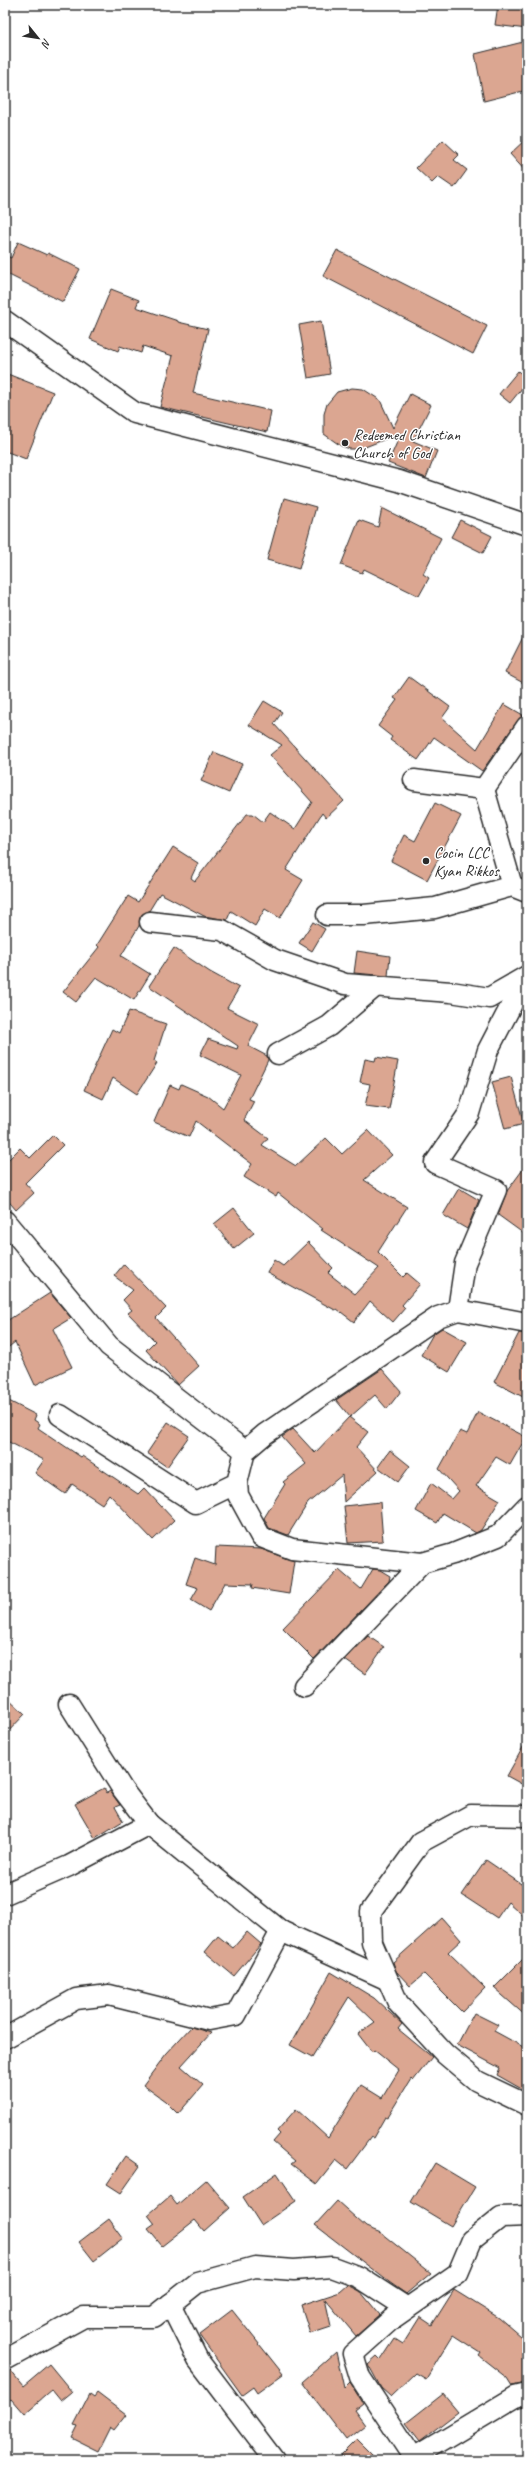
<svg xmlns="http://www.w3.org/2000/svg" width="532" height="2465" font-family="Caveat,sans-serif">
  <style>
    .building { fill: #dba691; stroke: #2b2b2b }
    .lines { fill: none; stroke-linecap: round; stroke-linejoin: round }
    .minor-casing { stroke: #2b2b2b; stroke-width: 23 }
    .minor { stroke: #fff; stroke-width: 20 }
    .poi-dot { fill: #2b2b2b; stroke: #fff; stroke-width: 1.5 }
    .labels { text-anchor: middle; stroke-width: 3; stroke-linejoin: round; paint-order: stroke }
    .poi-label { font-size: 16px; fill: #2b2b2b; stroke: #fff; text-anchor: start }
  </style>
  <rect width="100%" height="100%" fill="#fff"/>
  <filter id="ink" filterUnits="userSpaceOnUse"><feTurbulence type="fractalNoise" baseFrequency=".025" numOctaves="2"/><feDisplacementMap in="SourceGraphic" scale="8" xChannelSelector="R" yChannelSelector="G"/><feConvolveMatrix kernelMatrix="1 2 1 2 8 2 1 2 1" color-interpolation-filters="sRGB"/></filter>
  <g filter="url(#ink)">
    <g class="building">
      <polygon points="498,5 527,5 527,29 495,25"/>
      <polygon points="527,41 527,90 484,101 475,54"/>
      <polygon points="527,138 527,173 510,154"/>
      <polygon points="443,140 459,155 454,160 467,170 454,188 438,177 432,183 416,168"/>
      <polygon points="18,242 47,255 48,253 80,269 63,302 5,273 5,255 11,258"/>
      <polygon points="337,250 487,326 473,354 323,276"/>
      <polygon points="111,289 139,300 136,307 178,321 178,322 208,329 193,393 271,411 267,432 160,407 173,356 143,346 141,353 120,346 118,351 90,339"/>
      <polygon points="321,321 330,374 308,378 299,325"/>
      <polygon points="518,371 527,379 527,382 510,403 499,394"/>
      <polygon points="5,373 53,392 26,459 5,451"/>
      <polygon points="352,388 363,389 380,400 393,428 410,394 431,405 413,441 437,451 426,478 388,463 401,433 360,449 350,449 341,446 324,434 324,414 327,404 337,392"/>
      <polygon points="284,498 316,507 299,569 267,560"/>
      <polygon points="382,508 441,538 423,574 429,578 419,596 364,569 362,573 341,565 359,520 378,527"/>
      <polygon points="460,520 492,536 483,553 451,537"/>
      <polygon points="527,629 527,685 505,673"/>
      <polygon points="409,677 450,707 442,718 477,749 504,704 523,715 518,720 482,771 434,737 418,760 390,740 392,737 378,726 397,700 394,698"/>
      <polygon points="264,701 282,712 274,724 344,801 326,818 322,813 286,870 303,880 280,918 265,909 255,926 231,911 227,920 204,916 160,893 149,911 141,916 139,926 121,956 150,974 134,1000 96,977 76,1002 63,992 99,947 97,945 128,896 138,902 173,847 198,863 191,878 195,881 247,814 253,814 263,822 270,812 295,829 312,802 270,755 282,745 249,725"/>
      <polygon points="214,752 242,764 229,793 201,781"/>
      <polygon points="435,803 461,816 427,880 391,861 404,835 415,841"/>
      <polygon points="313,922 325,929 312,951 299,943"/>
      <polygon points="174,948 210,972 239,988 227,1008 259,1024 248,1046 267,1056 268,1060 249,1099 254,1101 244,1120 268,1138 262,1145 296,1166 326,1138 342,1154 368,1130 392,1155 364,1180 407,1207 378,1252 403,1277 407,1273 420,1284 402,1305 405,1308 393,1322 370,1301 354,1322 337,1309 335,1310 267,1273 274,1260 283,1266 308,1242 333,1268 328,1273 355,1294 379,1268 321,1230 323,1229 278,1193 276,1197 244,1177 252,1164 196,1121 189,1137 154,1122 170,1085 179,1089 181,1084 208,1096 223,1108 241,1075 200,1055 208,1039 237,1049 238,1046 149,986"/>
      <polygon points="357,951 390,956 388,976 354,973"/>
      <polygon points="129,1011 166,1024 154,1061 157,1063 137,1094 113,1078 103,1099 84,1090 112,1029 119,1033"/>
      <polygon points="376,1057 398,1061 389,1109 365,1106 370,1084 360,1082 365,1059 375,1061"/>
      <polygon points="511,1077 524,1124 505,1129 492,1082"/>
      <polygon points="53,1135 63,1145 25,1183 34,1193 16,1210 5,1197 5,1163 20,1148 30,1158"/>
      <polygon points="527,1164 527,1236 498,1215 507,1191"/>
      <polygon points="459,1188 479,1200 467,1229 443,1215"/>
      <polygon points="234,1208 254,1233 234,1249 214,1224"/>
      <polygon points="124,1264 166,1308 156,1318 199,1366 178,1385 146,1350 155,1341 128,1313 132,1310 123,1300 133,1290 114,1276"/>
      <polygon points="50,1293 71,1318 53,1329 72,1367 35,1385 15,1342 5,1350 5,1322"/>
      <polygon points="442,1328 467,1342 449,1372 421,1355 433,1334"/>
      <polygon points="519,1333 527,1334 527,1399 494,1382"/>
      <polygon points="382,1369 401,1391 387,1409 375,1395 350,1417 336,1400"/>
      <polygon points="5,1399 36,1415 34,1420 40,1424 38,1428 81,1457 82,1456 138,1494 144,1488 174,1520 153,1540 109,1494 102,1504 72,1484 65,1494 35,1473 44,1460 5,1440"/>
      <polygon points="478,1412 526,1437 510,1465 496,1457 476,1486 500,1500 481,1530 476,1533 443,1513 437,1523 416,1511 431,1483 452,1499 459,1491 439,1469 460,1431 467,1434"/>
      <polygon points="349,1417 368,1432 356,1447 378,1471 344,1502 342,1475 308,1503 288,1535 269,1528 264,1518 285,1484 283,1482 306,1464 282,1437 293,1429 315,1453"/>
      <polygon points="168,1422 189,1436 167,1467 147,1453"/>
      <polygon points="390,1450 410,1466 398,1482 378,1467"/>
      <polygon points="380,1502 383,1541 348,1543 344,1506"/>
      <polygon points="216,1547 261,1549 294,1561 289,1594 252,1588 253,1584 225,1583 209,1611 191,1600 198,1588 186,1584 195,1558 215,1565"/>
      <polygon points="373,1569 380,1570 390,1576 389,1581 314,1659 283,1628 339,1570 361,1589"/>
      <polygon points="368,1636 384,1647 365,1674 345,1660"/>
      <polygon points="5,1695 25,1714 5,1735"/>
      <polygon points="527,1740 527,1787 507,1776"/>
      <polygon points="104,1788 107,1793 110,1791 120,1805 115,1807 123,1821 95,1838 75,1804"/>
      <polygon points="486,1860 527,1888 527,1919 508,1902 497,1918 462,1895"/>
      <polygon points="442,1918 461,1940 448,1952 485,1988 462,2012 424,1974 410,1986 396,1971 393,1962"/>
      <polygon points="247,1932 261,1944 234,1976 205,1952 218,1936 233,1948"/>
      <polygon points="527,1955 527,2017 494,1988"/>
      <polygon points="331,1972 374,1998 402,2024 398,2029 432,2057 413,2081 411,2079 387,2118 385,2117 373,2138 371,2137 347,2169 336,2160 317,2184 291,2164 295,2161 273,2142 280,2134 277,2131 296,2109 328,2138 361,2085 382,2098 399,2070 374,2050 372,2052 358,2034 375,2022 349,1997 312,2057 290,2045"/>
      <polygon points="474,2013 498,2025 494,2031 527,2049 527,2092 497,2075 500,2068 457,2045"/>
      <polygon points="191,2027 211,2033 181,2066 203,2085 178,2114 165,2101 143,2085 166,2054"/>
      <polygon points="126,2156 140,2166 121,2193 107,2184"/>
      <polygon points="435,2163 475,2187 451,2226 411,2202"/>
      <polygon points="277,2173 296,2201 261,2225 243,2197"/>
      <polygon points="206,2180 230,2208 204,2231 195,2220 162,2246 148,2229 155,2224 148,2215 170,2196 177,2205"/>
      <polygon points="337,2201 366,2227 381,2233 431,2273 406,2294 389,2282 315,2225"/>
      <polygon points="109,2219 123,2238 94,2261 79,2242"/>
      <polygon points="348,2285 360,2291 380,2315 356,2336 325,2299 331,2326 310,2333 301,2305 340,2292"/>
      <polygon points="454,2290 499,2318 527,2342 527,2383 512,2386 507,2378 479,2356 481,2353 453,2335 426,2379 416,2373 391,2397 381,2388 368,2364 377,2356 381,2360 395,2339 403,2344 420,2317 432,2325"/>
      <polygon points="232,2310 283,2374 257,2393 253,2387 242,2395 199,2335"/>
      <polygon points="336,2352 344,2388 350,2382 363,2403 354,2410 365,2425 346,2440 302,2382"/>
      <polygon points="49,2364 72,2392 61,2401 52,2390 24,2414 11,2399 5,2404 5,2371 10,2370 23,2386"/>
      <polygon points="97,2393 126,2415 114,2430 110,2427 98,2451 72,2438 78,2426 74,2425 90,2394 94,2397"/>
      <polygon points="443,2394 458,2412 420,2441 406,2423"/>
      <polygon points="357,2439 378,2460 336,2460"/>
    </g>
    <g class="lines">
      <g class="minor-casing">
        <g id="minor">
          <polyline points="5,321 135,413 399,481 527,525"/>
          <polyline points="414,780 484,789 527,726"/>
          <polyline points="484,789 512,886"/>
          <polyline points="327,915 364,915 435,908 512,886 527,892"/>
          <polyline points="150,922 222,930 275,960 345,984 451,992 489,998 527,976"/>
          <polyline points="278,1054 329,1026 376,986"/>
          <polyline points="5,1221 109,1346 245,1451"/>
          <polyline points="458,1310 465,1263 496,1190 435,1163 469,1113 488,1050 526,977"/>
          <polyline points="60,1415 196,1503 237,1483 245,1451 265,1434 438,1317 458,1310 527,1323"/>
          <polyline points="237,1483 238,1495 261,1537 292,1549 422,1563"/>
          <polyline points="304,1686 422,1563 453,1554 498,1536 527,1506"/>
          <polyline points="69,1704 123,1790 149,1824 281,1931"/>
          <polyline points="527,1816 471,1815 421,1842 371,1911 372,1943 398,2003 445,2054 477,2081 527,2105"/>
          <polyline points="5,1894 69,1866 149,1824"/>
          <polyline points="5,2038 76,1999 109,1995 209,2020 236,2015 281,1931 388,1980"/>
          <polyline points="170,2304 198,2360 274,2460"/>
          <polyline points="5,2360 84,2317 154,2317 197,2283 255,2267 294,2270 332,2267 359,2277 407,2308"/>
          <polyline points="413,2457 360,2377 353,2354 392,2319 458,2273 472,2240 501,2217 527,2216"/>
          <polyline points="410,2460 515,2397 527,2394"/>
        </g>
      </g>
      <use href="#minor" class="minor"/>
    </g>
  </g>
  <g class="poi-dot">
    <circle cx="345" cy="443" r="4"/>
    <circle cx="426" cy="861" r="4"/>
  </g>
  <g class="labels">
    <g class="poi-label">
      <text x="353" y="440">Redeemed Christian<tspan x="353" dy="18">Church of God</tspan></text>
      <text x="434" y="858">Cocin LCC<tspan x="434" dy="18">Kyan Rikkos</tspan></text>
    </g>
  </g>
  <rect width="532" height="2465" fill="none" stroke="#fff" stroke-width="20"/>
  <rect x="10" y="10" width="512" height="2445" fill="none" stroke="#2b2b2b" stroke-width="1.5" filter="url(#ink)"/>
  <g transform="translate(38 38) rotate(120)" stroke="#ffffff" stroke-width="3" paint-order="stroke">
  <path d="M0-3L7 15L0 10L-7 15Z" fill="#2b2b2b"/>
  <text y="-6" font-size="11" font-weight="bold" text-anchor="middle" fill="#2b2b2b">N</text>
  </g>
</svg>
